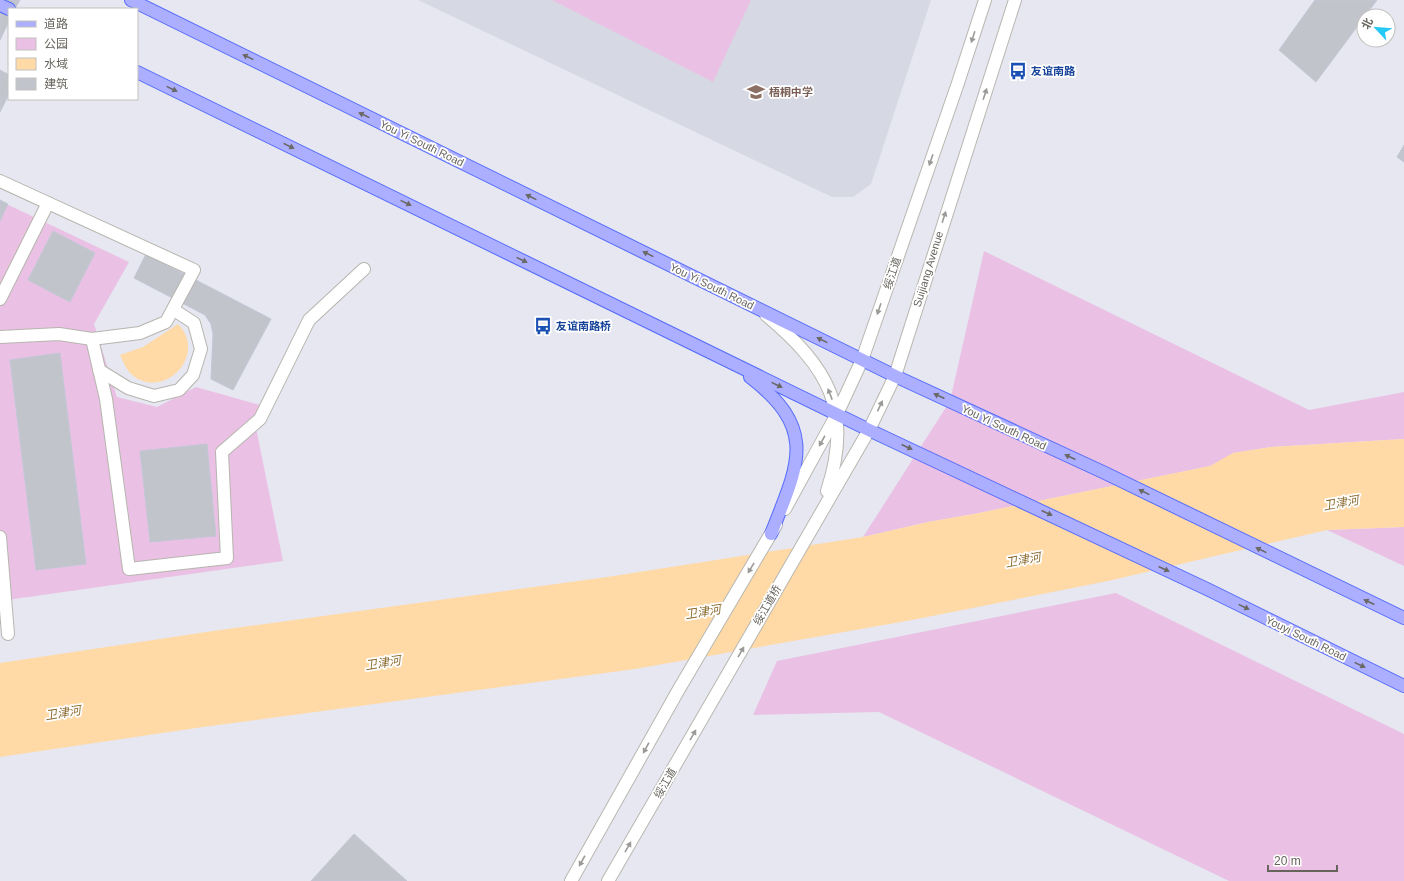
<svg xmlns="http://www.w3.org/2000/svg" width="1404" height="881" font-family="Arial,'Noto Sans SC',sans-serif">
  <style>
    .education { fill: #d6d8e3 }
    .green { fill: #eac1e4 }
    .water { fill: #ffdaa7 }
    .building { fill: #c2c4cc; stroke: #c3c7d6 }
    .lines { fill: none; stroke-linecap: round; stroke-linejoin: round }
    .service-casing { stroke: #b6b5ae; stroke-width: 14 }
    .secondary-casing { stroke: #b9b7b0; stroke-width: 14 }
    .primary-casing { stroke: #536bfc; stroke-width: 14 }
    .service { stroke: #fff; stroke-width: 12 }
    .secondary { stroke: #fff; stroke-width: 12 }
    .primary { stroke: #acaeff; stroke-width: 12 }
    .oneway { fill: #9c9a96 }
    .oneway2 { fill: #6a6865 }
    .labels { text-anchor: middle; stroke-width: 3.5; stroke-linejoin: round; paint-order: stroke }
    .transit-label { font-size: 11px; font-weight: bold; fill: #164399; stroke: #fff; text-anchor: start }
    .education-label { font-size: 11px; font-weight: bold; fill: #785e54; stroke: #fff; text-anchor: start }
    .street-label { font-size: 11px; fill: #67645d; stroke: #fff }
    .water-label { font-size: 12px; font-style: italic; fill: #8b6b2f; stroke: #fff }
  </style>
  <rect width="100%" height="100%" fill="#e6e7f1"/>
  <polygon class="education" points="418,0 931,0 871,184 853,197 832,197"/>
  <g class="green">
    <polygon points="552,0 751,0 713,82"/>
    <polygon points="0,201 129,262 94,324 117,397 157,407 196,387 260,405 254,418 283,561 0,601"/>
    <polygon points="984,251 1309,410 1404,392 1404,439 1271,447 1234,453 1211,466 974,514 928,522 863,537 950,401"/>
    <polygon points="1404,527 1404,566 1327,530"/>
    <polygon points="1116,593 1404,734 1404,881 1229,881 879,712 753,715 777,661"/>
  </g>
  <g class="water">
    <path d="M178,324C209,356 162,402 131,374C126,369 123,361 120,355L143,347Z"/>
    <polygon points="1404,439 1404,527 1327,530 1108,581 912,620 635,669 203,727 0,757 0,663 213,631 607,577 863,537 928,522 974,514 1210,466 1233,453 1271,447"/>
  </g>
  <g class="building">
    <polygon points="0,0 20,0 15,9 9,9 9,21 0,40"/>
    <polygon points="1315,0 1377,0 1316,82 1279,50"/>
    <polygon points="0,70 9,75 9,94 0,112"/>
    <polygon points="0,76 9,80 9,85 0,103"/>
    <polygon points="1404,145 1404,162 1397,157"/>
    <polygon points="0,200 8,204 0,221"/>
    <polygon points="53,231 95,253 70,302 28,280"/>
    <polygon points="146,254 271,319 233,390 211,379 213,334 211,324 205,315 134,278"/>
    <polygon points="60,353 86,564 36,570 10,360"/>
    <polygon points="207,444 216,536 150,542 140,451"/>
    <polygon points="354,834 407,881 311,881"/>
  </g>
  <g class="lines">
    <g class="service-casing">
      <g id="service">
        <polyline points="0,181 194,270 166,322 140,333 92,339 59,334 0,337"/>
        <polyline points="0,299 48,203"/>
        <polyline points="92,339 106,399 129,569 227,558 222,452 260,419 309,320 364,269"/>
        <polyline points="99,370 128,388 154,396 179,390 193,375 201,349 194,323 174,310"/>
        <polyline points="0,537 8,634"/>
      </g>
    </g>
    <g class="secondary-casing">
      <g id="secondary">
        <path d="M766,315C828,367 854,410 827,491"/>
        <polyline points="785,509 837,414 862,360 958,83 985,0"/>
        <polyline points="571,881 679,689 776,525"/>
        <polyline points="608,881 869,430 895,376 1015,0"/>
      </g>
    </g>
    <g class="primary-casing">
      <g id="primary">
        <polyline points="131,0 895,376 1105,473 1404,618"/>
        <polyline points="0,5 9,9"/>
        <polyline points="137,72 869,430 1209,590 1404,686"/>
        <path d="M750,377C819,430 798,465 771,534"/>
      </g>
    </g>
    <use href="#service" class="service"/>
    <use href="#secondary" class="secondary"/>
    <use href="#primary" class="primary"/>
  </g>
  <defs><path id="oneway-solid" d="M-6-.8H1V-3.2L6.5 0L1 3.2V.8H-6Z"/></defs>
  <g class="oneway">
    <use href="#oneway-solid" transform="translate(973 37) rotate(108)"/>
    <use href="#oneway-solid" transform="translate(985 94) rotate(-72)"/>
    <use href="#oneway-solid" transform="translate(931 160) rotate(109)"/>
    <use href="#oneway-solid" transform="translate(944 217) rotate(-72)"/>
    <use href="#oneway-solid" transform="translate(879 309) rotate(109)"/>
    <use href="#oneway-solid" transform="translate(830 394) rotate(-111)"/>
    <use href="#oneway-solid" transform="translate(880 406) rotate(-65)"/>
    <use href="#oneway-solid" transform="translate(822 441) rotate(119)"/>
    <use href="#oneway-solid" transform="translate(751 568) rotate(121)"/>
    <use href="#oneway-solid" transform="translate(741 652) rotate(-60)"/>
    <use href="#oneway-solid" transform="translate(693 735) rotate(-60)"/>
    <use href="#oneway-solid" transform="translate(646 748) rotate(119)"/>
    <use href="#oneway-solid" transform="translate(628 847) rotate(-60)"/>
    <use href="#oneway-solid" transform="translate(582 861) rotate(119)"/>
  </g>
  <g class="oneway2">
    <use href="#oneway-solid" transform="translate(248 57) rotate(-154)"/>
    <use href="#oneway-solid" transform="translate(172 89) rotate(26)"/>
    <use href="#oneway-solid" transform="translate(364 115) rotate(-154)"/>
    <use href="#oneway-solid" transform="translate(289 146) rotate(26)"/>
    <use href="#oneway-solid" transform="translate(531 197) rotate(-154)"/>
    <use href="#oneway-solid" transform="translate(406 203) rotate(26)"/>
    <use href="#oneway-solid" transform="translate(648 254) rotate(-154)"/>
    <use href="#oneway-solid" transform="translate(522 260) rotate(26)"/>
    <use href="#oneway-solid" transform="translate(822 340) rotate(-154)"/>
    <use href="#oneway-solid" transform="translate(777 385) rotate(26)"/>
    <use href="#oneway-solid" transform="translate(939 396) rotate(-155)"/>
    <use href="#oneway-solid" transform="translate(907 447) rotate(25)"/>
    <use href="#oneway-solid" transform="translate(1070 457) rotate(-155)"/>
    <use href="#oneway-solid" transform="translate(1144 492) rotate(-154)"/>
    <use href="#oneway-solid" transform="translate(1047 513) rotate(25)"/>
    <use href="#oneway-solid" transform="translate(1261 550) rotate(-154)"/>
    <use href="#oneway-solid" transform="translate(1164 569) rotate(25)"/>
    <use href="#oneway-solid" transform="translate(1369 602) rotate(-155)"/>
    <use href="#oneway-solid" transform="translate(1244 607) rotate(26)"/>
    <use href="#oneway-solid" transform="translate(1360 665) rotate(26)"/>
  </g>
  <defs>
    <g id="bus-bare" transform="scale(1.38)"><path d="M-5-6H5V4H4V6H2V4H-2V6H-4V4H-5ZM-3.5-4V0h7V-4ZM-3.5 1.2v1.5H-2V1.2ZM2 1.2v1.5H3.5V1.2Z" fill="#1a4fb4" stroke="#fff" stroke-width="2.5" paint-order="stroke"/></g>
    <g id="school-bare" transform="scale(1.38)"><path d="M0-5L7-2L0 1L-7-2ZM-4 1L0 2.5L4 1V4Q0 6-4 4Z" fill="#8d6e63" stroke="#fff" stroke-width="2.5" paint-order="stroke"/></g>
  </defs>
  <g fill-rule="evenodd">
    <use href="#bus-bare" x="1018" y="71"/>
    <use href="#school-bare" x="756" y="92"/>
    <use href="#bus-bare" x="543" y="326"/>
  </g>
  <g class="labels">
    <g class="transit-label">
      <text x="1031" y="75">友谊南路</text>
      <text x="556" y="330">友谊南路桥</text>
    </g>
    <g class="education-label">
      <text x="769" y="96">梧桐中学</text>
    </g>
    <g class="street-label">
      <text transform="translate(422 143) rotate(26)" y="4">You Yi South Road</text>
      <text transform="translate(928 269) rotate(-73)" y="4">Suijiang Avenue</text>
      <text transform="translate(892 273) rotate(-71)" y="4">绥江道</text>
      <text transform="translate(712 286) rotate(26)" y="4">You Yi South Road</text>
      <text transform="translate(1004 427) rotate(25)" y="4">You Yi South Road</text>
      <text transform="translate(767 605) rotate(-60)" y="4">绥江道桥</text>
      <text transform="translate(1306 638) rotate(26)" y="4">Youyi South Road</text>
      <text transform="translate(665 783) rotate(-60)" y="4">绥江道</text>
    </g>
    <g class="water-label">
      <text transform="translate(1341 503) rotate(-10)" y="4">卫津河</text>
      <text transform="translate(1023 560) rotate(-10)" y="4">卫津河</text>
      <text transform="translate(703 612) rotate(-9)" y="4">卫津河</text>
      <text transform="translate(383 663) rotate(-9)" y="4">卫津河</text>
      <text transform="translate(63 713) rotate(-9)" y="4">卫津河</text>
    </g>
  </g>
  <rect x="8" y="8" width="130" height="92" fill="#ffffff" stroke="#c2c1be"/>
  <rect x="16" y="21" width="20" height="6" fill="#acaeff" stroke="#c2c1be"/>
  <text x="44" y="28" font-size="12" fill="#67645d">道路</text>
  <rect x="16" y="38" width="20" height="12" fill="#eac1e4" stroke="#c2c1be"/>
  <text x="44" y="48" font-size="12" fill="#67645d">公园</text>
  <rect x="16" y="58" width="20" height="12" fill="#ffdaa7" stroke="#c2c1be"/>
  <text x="44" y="68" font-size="12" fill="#67645d">水域</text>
  <rect x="16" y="78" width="20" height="12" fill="#c2c4cc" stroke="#c2c1be"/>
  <text x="44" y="88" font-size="12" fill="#67645d">建筑</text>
  <g transform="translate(1376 28) rotate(296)"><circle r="19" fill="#ffffff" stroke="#c2c1be"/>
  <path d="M0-3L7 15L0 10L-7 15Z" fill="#26c9f6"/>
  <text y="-6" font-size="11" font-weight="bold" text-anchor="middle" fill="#67645d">北</text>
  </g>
  <path d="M1268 865v6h69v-6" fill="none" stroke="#67645d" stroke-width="2"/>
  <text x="1274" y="865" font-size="12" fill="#67645d" stroke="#ffffff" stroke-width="3" paint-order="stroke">20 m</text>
</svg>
